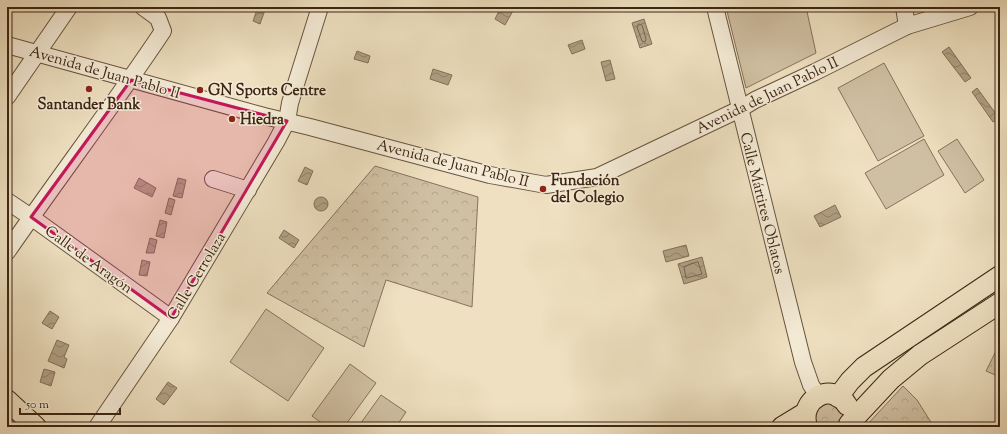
<svg xmlns="http://www.w3.org/2000/svg" width="1007" height="434" font-family="'Sorts Mill Goudy',serif">
  <style>
    .grass { fill: url(#grass-tufts); stroke: #86735c }
    .park { fill: url(#park-crowns); stroke: #86735c }
    .garden { fill: #d0c0a3; stroke: #86735c }
    .water { fill: url(#water-waves); stroke: #837058 }
    .lines { fill: none; stroke-linecap: round; stroke-linejoin: round }
    .shore { stroke: #78644d; stroke-width: 1 }
    .minor-casing { stroke: #69543f; stroke-width: 18 }
    .major-casing { stroke: #3d2614; stroke-width: 22 }
    .minor { stroke: #f4ebd6; stroke-width: 16 }
    .major { stroke: #eee0c0; stroke-width: 20 }
    .marked { fill: #c2185b; fill-opacity: 0.2; stroke: #c2185b; stroke-width: 3; stroke-linejoin: round }
    .poi-dot { fill: #8f2418; stroke: #f4ebd6; stroke-width: 1.5 }
    .labels { text-anchor: middle; stroke-width: 3; stroke-linejoin: round; paint-order: stroke }
    .street-label { font-size: 15px; fill: #3d2614; stroke: #f4ebd6 }
    .poi-label { font-size: 15px; font-weight: bold; fill: #3d2614; stroke: #f4ebd6; text-anchor: start }
  </style>
  <defs>
    <pattern id="grass-tufts" width="24" height="20" patternUnits="userSpaceOnUse"><rect width="24" height="20" fill="#d0c0a3"/><path d="M3 7l-1-3M5 7V3M7 7l1-3M15 17l-1-3M17 17v-4M19 17l1-3" fill="none" stroke="#b4a58b"/></pattern>
    <pattern id="park-crowns" width="20" height="18" patternUnits="userSpaceOnUse"><rect width="20" height="18" fill="#d0c0a3"/><path d="M2 6a3 3 0 1 1 6 0M12 15a3 3 0 1 1 6 0" fill="none" stroke="#b4a58b"/></pattern>
    <pattern id="water-waves" width="16" height="10" patternUnits="userSpaceOnUse"><rect width="16" height="10" fill="#b2a186"/><path d="M0 5q4-4 8 0t8 0" fill="none" stroke="#92836c"/></pattern>
  </defs>
  <rect width="100%" height="100%" fill="#eee0c0"/>
  <filter id="stains"><feTurbulence type="fractalNoise" baseFrequency=".005" numOctaves="4"/><feColorMatrix values="0 0 0 0 .2 0 0 0 0 .09 0 0 0 0 .02 0 0 0 .5 -.17"/></filter>
  <radialGradient id="worn" r=".72"><stop offset=".6" stop-color="#630" stop-opacity="0"/><stop offset="1" stop-color="#630" stop-opacity=".3"/></radialGradient>
  <polygon class="grass" points="1000,343 1000,377 986,371"/>
  <g class="park">
    <polygon points="375,166 478,197 472,307 386,280 364,347 267,293"/>
    <polygon points="903,386 917,400 934,427 865,427"/>
    <polygon points="823,399 845,412 843,427 812,427 809,416"/>
    <polygon points="7,414 21,427 7,427"/>
  </g>
  <g class="garden">
    <polygon points="726,7 806,7 816,53 746,88"/>
    <polygon points="884,63 924,136 878,161 838,88"/>
    <polygon points="924,139 944,175 886,209 865,173"/>
    <polygon points="957,139 984,180 965,193 938,151"/>
    <polygon points="266,309 324,348 288,401 230,362"/>
    <polygon points="350,364 376,383 344,427 327,427 312,416"/>
    <polygon points="381,395 406,412 396,427 358,427"/>
  </g>
  <g class="water">
    <polygon points="258,7 266,7 260,24 253,21"/>
    <polygon points="501,7 511,7 514,9 505,25 495,19"/>
    <polygon points="644,19 652,44 640,48 632,23"/>
    <polygon points="582,40 585,49 572,54 568,45"/>
    <polygon points="949,47 971,78 965,82 942,52"/>
    <polygon points="357,51 370,56 368,63 354,59"/>
    <polygon points="610,60 615,79 606,81 601,62"/>
    <polygon points="433,69 452,75 448,85 430,79"/>
    <polygon points="977,88 999,118 993,122 972,92"/>
    <polygon points="305,167 313,171 307,185 298,181"/>
    <polygon points="139,178 156,188 152,197 134,188"/>
    <polygon points="178,178 186,180 182,198 173,196"/>
    <circle cx="321" cy="204" r="7"/>
    <polygon points="169,198 175,200 171,215 165,213"/>
    <polygon points="835,205 841,217 820,227 814,216"/>
    <polygon points="160,220 167,222 164,238 156,236"/>
    <polygon points="284,230 299,240 294,248 279,238"/>
    <polygon points="150,238 157,240 154,253 146,253"/>
    <polygon points="686,245 689,256 666,262 663,251"/>
    <polygon points="702,257 707,277 684,284 678,264"/>
    <polygon points="142,260 150,262 147,276 139,275"/>
    <polygon points="50,311 59,317 52,329 42,323"/>
    <polygon points="57,340 69,345 64,357 67,359 64,368 48,361"/>
    <polygon points="44,369 55,372 51,386 40,382"/>
    <polygon points="168,382 177,388 164,405 156,399"/>
  </g>
  <g class="lines">
    <g class="shore">
      <polygon points="639,24 642,25 646,39 645,42 642,41 637,27"/>
      <polygon points="698,262 702,274 686,278 684,267"/>
    </g>
    <g class="minor-casing">
      <g id="minor">
        <polyline points="715,7 803,362 811,385 818,396"/>
        <polyline points="904,7 907,26"/>
        <polyline points="7,45 264,116 310,127 490,175 546,185 597,177 740,109 755,100 815,72 907,26 970,7"/>
        <polyline points="7,97 69,7"/>
        <polyline points="213,179 248,190"/>
        <polyline points="7,201 31,217 171,318"/>
        <path d="M7,252C58,178 113,106 163,31L158,18L143,7"/>
        <polyline points="97,427 171,318 276,142 287,121 290,103 320,7"/>
      </g>
    </g>
    <g class="major-casing">
      <g id="major">
        <polyline points="838,397 850,381 864,367 1000,276"/>
        <polyline points="7,400 36,427"/>
        <polyline points="849,424 891,379 920,355 1000,303"/>
        <polyline points="782,427 805,413"/>
        <path d="M807,427C798,398 833,381 847,405"/>
      </g>
    </g>
    <use href="#minor" class="minor"/>
    <use href="#major" class="major"/>
  </g>
  <path class="marked" d="M131,80L287,121L171,318L31,217Z"/>
  <g class="poi-dot">
    <circle cx="89" cy="89" r="4"/>
    <circle cx="200" cy="90" r="4"/>
    <circle cx="232" cy="119" r="4"/>
    <circle cx="543" cy="189" r="4"/>
  </g>
  <g class="labels">
    <g class="street-label">
      <text transform="translate(105 72) rotate(16)" y="5">Avenida de Juan Pablo II</text>
      <text transform="translate(767 95) rotate(-26)" y="5">Avenida de Juan Pablo II</text>
      <text transform="translate(453 163) rotate(14)" y="5">Avenida de Juan Pablo II</text>
      <text transform="translate(763 203) rotate(76)" y="5">Calle Mártires Oblatos</text>
      <text transform="translate(89 259) rotate(36)" y="5">Calle de Aragón</text>
      <text transform="translate(196 276) rotate(-59)" y="5">Calle Cerrolaza</text>
    </g>
    <g class="poi-label">
      <text x="208" y="95">GN Sports Centre</text>
      <text x="89" y="109" text-anchor="middle">Santander Bank</text>
      <text x="240" y="124">Hiedra</text>
      <text x="551" y="185">Fundación<tspan x="551" dy="17">del Colegio</tspan></text>
    </g>
  </g>
  <rect width="1007" height="434" fill="none" stroke="#eee0c0" stroke-width="24"/>
  <rect x="8" y="8" width="991" height="418" fill="none" stroke="#3d2614" stroke-width="2"/>
  <rect x="12" y="12" width="983" height="410" fill="none" stroke="#3d2614"/>
  <path d="M20 408v6h100v-6" fill="none" stroke="#3d2614" stroke-width="2"/>
  <text x="26" y="408" font-size="12" fill="#3d2614" stroke="#f4ebd6" stroke-width="3" paint-order="stroke">50 m</text>
  <rect width="100%" height="100%" filter="url(#stains)"/>
  <rect width="100%" height="100%" fill="url(#worn)"/>
</svg>
